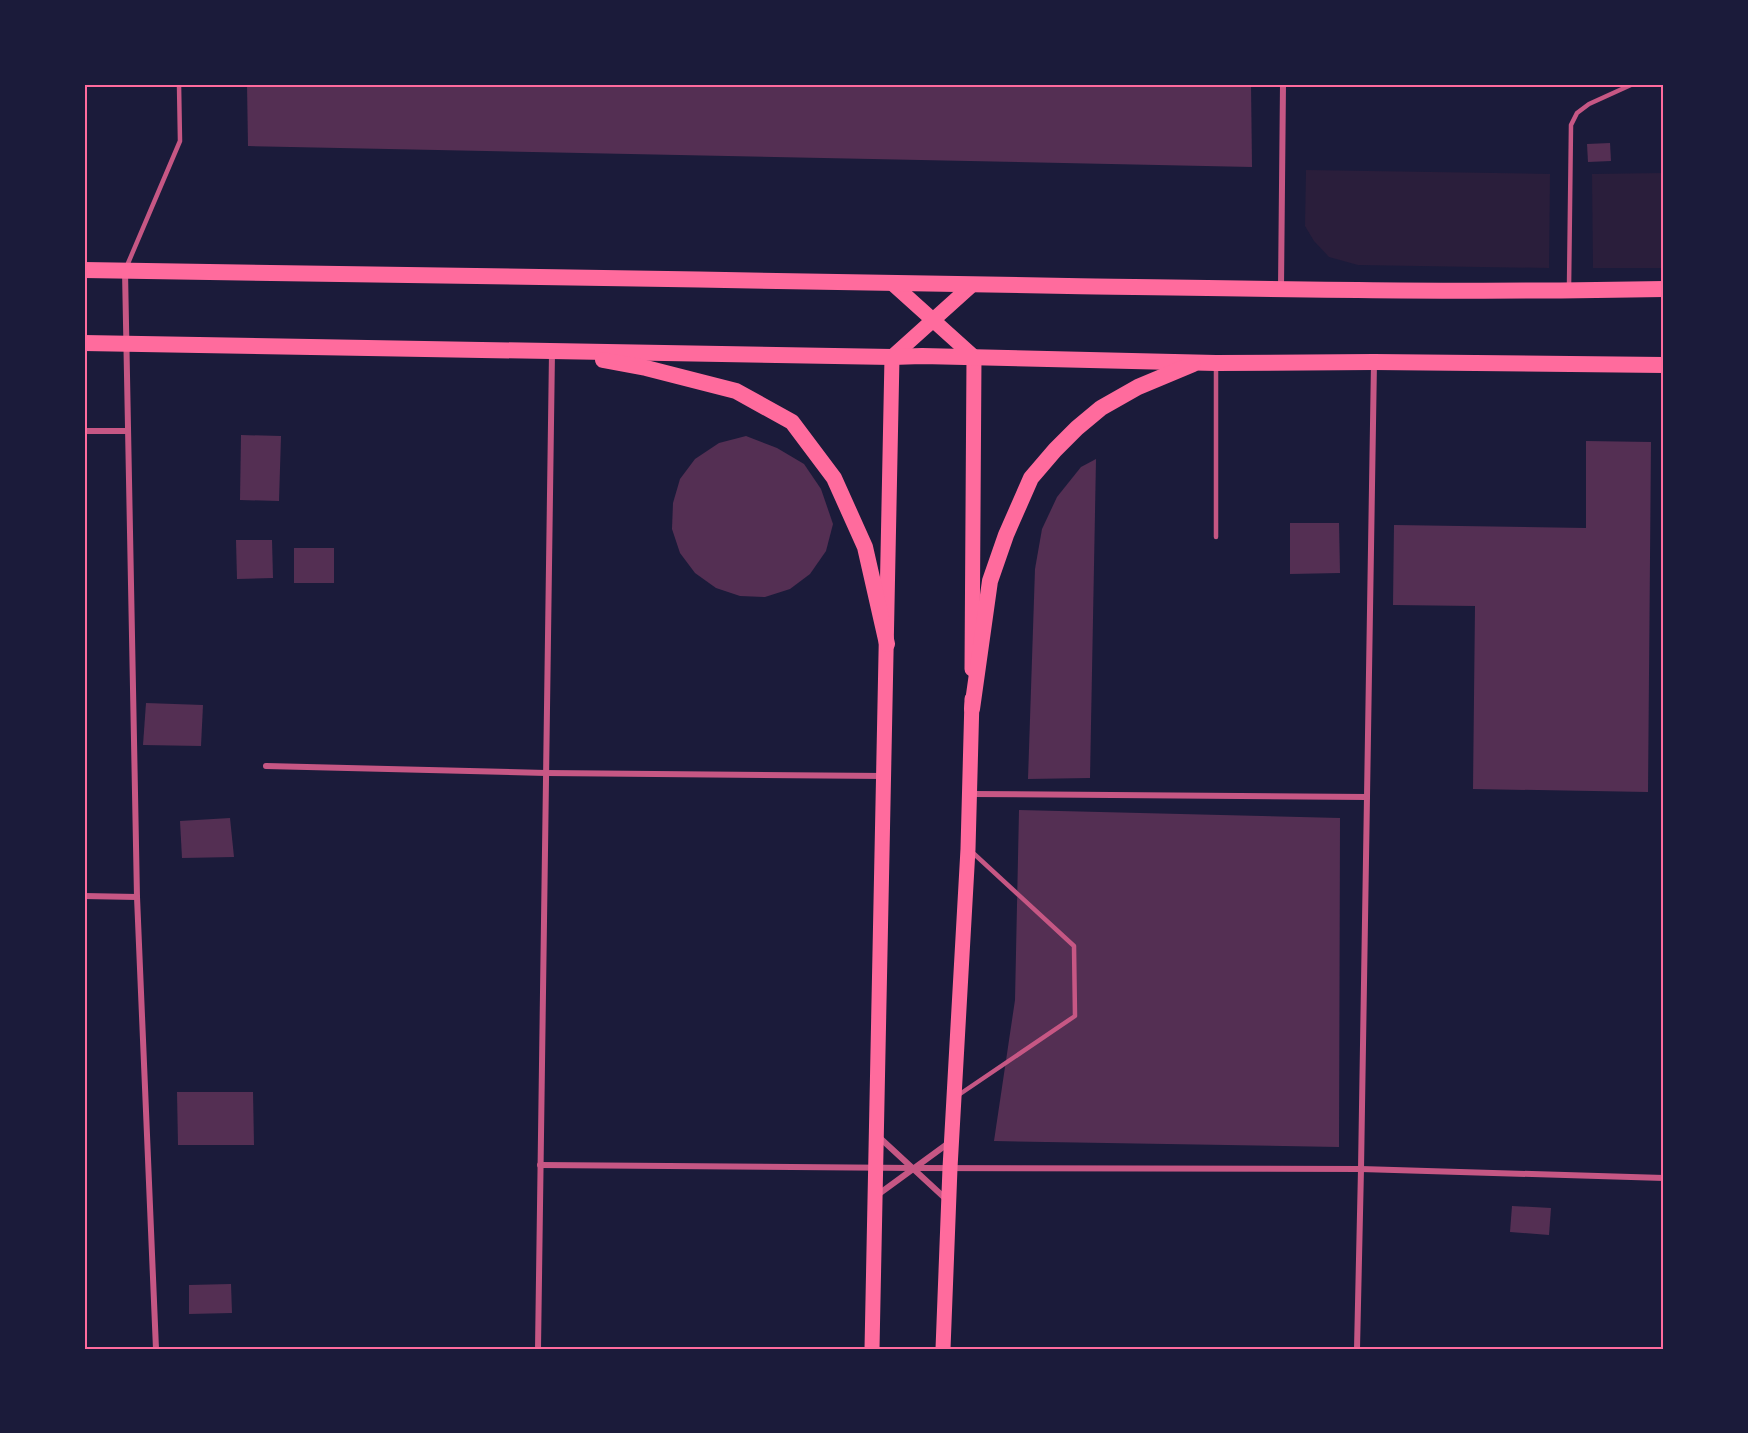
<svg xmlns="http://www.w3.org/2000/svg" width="1748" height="1433" font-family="Poppins,sans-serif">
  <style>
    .green { fill: #2a1e3b }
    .building { fill: #542f53 }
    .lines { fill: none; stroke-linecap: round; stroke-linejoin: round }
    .service { stroke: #c65784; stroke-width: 4.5 }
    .minor { stroke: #c65784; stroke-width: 6 }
    .primary { stroke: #ff6b9d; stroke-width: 15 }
    .trunk { stroke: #ff6b9d; stroke-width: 16 }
    .neatline { fill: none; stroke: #ff6b9d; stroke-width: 2 }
  </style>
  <rect width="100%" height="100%" fill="#1b1b3a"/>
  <g class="green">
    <polygon points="1306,170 1550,174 1549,268 1358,265 1329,257 1314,241 1305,226"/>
    <polygon points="1664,173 1664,268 1593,268 1592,174"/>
  </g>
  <g class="building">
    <polygon points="247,84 1251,84 1252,167 248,146"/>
    <polygon points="1610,143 1611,161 1588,162 1587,144"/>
    <polygon points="241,435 281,436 279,501 240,500"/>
    <polygon points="746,436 777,448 804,464 821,489 833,524 826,551 810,574 790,589 765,597 740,596 716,588 695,573 680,553 672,529 673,503 680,479 695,459 719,443"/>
    <polygon points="1586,441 1651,442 1648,792 1473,789 1475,606 1393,605 1394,525 1586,528"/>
    <polygon points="1096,459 1090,778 1028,779 1035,569 1042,529 1057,497 1081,467"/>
    <polygon points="1290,523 1339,523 1340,573 1290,574"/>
    <polygon points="236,540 272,540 273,578 237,579"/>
    <rect x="294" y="548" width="40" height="35"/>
    <polygon points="84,554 86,554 87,578 84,577"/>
    <polygon points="146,703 203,705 201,746 143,745"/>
    <polygon points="1019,810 1340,818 1339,1147 994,1141 1015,1000"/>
    <polygon points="230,818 234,857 182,858 180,821"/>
    <polygon points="177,1092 253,1092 254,1145 178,1145"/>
    <polygon points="1512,1206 1551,1208 1549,1235 1510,1232"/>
    <polygon points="231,1284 232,1313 189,1314 189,1285"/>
  </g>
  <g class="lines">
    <g class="service">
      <polyline points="126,268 180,141 179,84"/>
      <polyline points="1569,288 1571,125 1577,113 1589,104 1633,84"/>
      <polyline points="1216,537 1216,365"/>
      <polyline points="957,1096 1075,1016 1074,946 972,852"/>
    </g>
    <g class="minor">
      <polyline points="125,271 137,897 156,1349"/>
      <polyline points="1281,287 1283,84"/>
      <polyline points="84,431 127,431"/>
      <polyline points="266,766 546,773 884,776"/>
      <polyline points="971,794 1367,797"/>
      <polyline points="84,896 137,897"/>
      <polyline points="880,1138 947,1200"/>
      <polyline points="540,1165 913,1168 1361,1169 1664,1178"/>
      <polyline points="876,1196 950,1142"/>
      <polyline points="538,1349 552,352"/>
      <polyline points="1357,1349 1361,1169 1374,362"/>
    </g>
    <g class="primary">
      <polyline points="894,285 974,357 972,669"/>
      <polyline points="872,1349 892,357 972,285"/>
      <polyline points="943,1349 950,1168 968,849 972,699"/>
    </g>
    <g class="trunk">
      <path d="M84,270C412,273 740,281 1068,286C1267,289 1466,293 1664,289"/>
      <polyline points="84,343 892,357 922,356 1216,363 1374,362 1664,365"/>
      <polyline points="603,360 646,368 736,391 792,422 834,478 865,547 887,644"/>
      <polyline points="972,709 990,581 1006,535 1031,478 1055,450 1077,428 1101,408 1138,387 1193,364"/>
    </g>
  </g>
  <rect width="1748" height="1433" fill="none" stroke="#1b1b3a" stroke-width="171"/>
  <rect x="86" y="86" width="1576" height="1262" class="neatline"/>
</svg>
